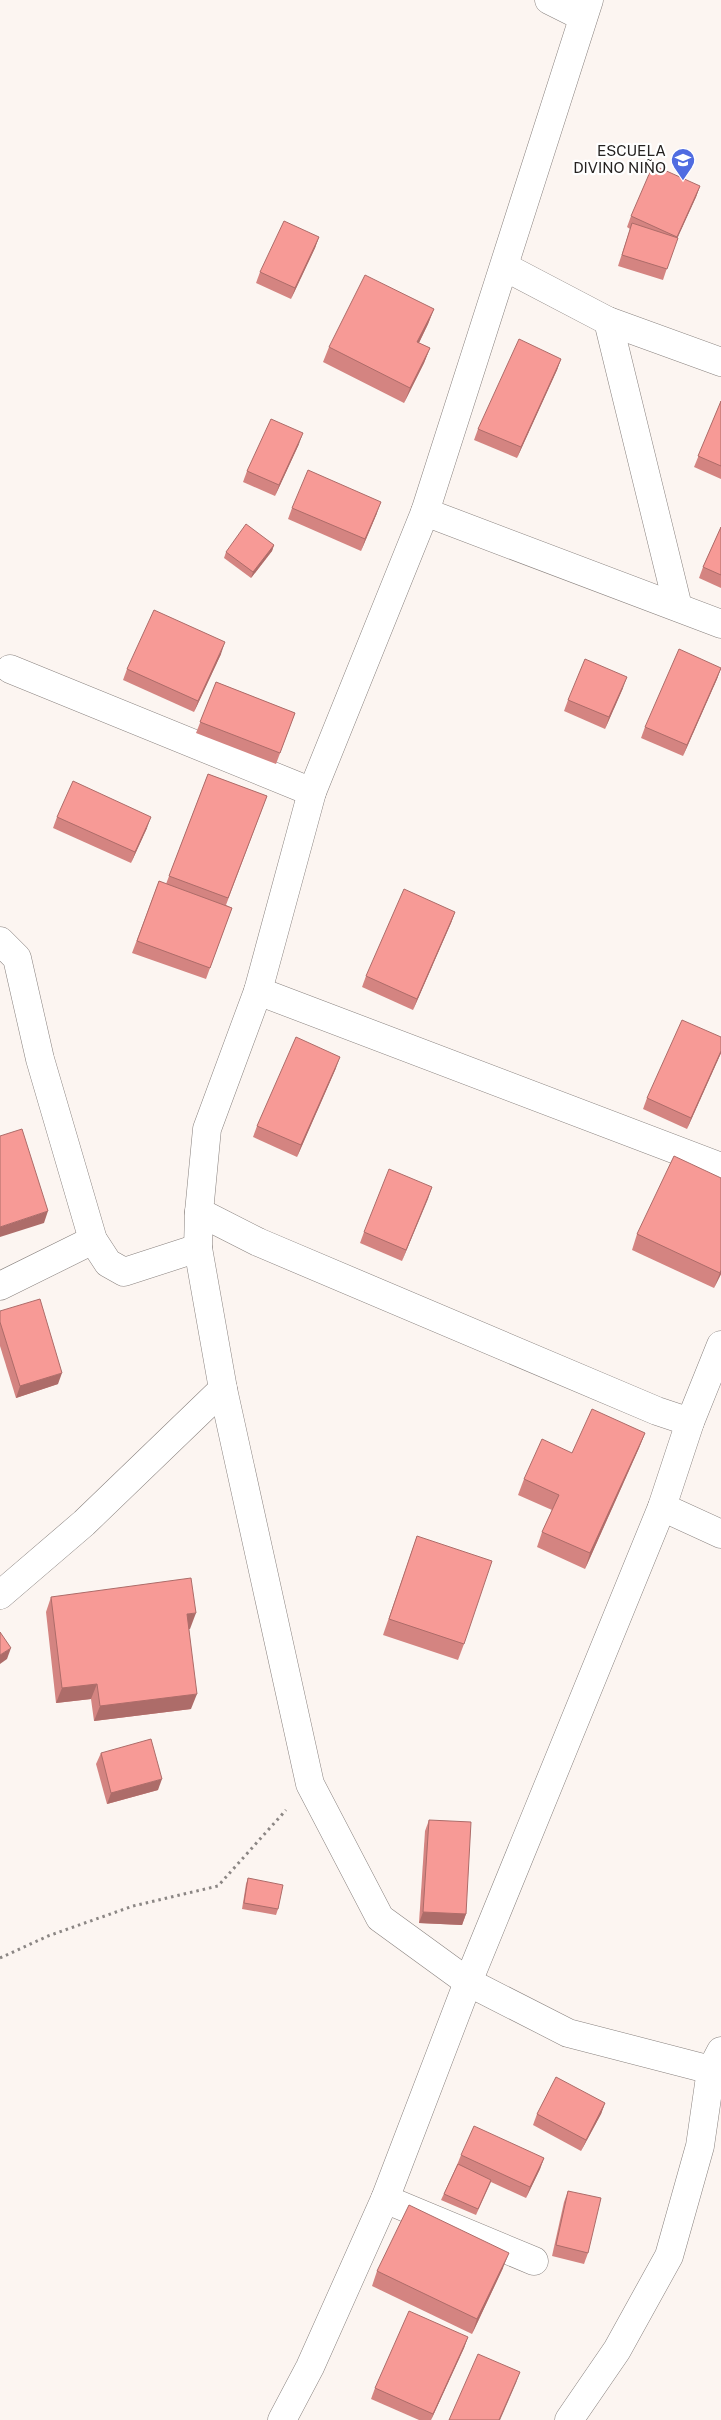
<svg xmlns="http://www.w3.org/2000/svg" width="721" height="2420" font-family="'Public Sans',sans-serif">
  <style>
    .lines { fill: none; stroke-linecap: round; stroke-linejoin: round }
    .minor-casing { stroke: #89827f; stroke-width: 29 }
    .path { stroke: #8b8684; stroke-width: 3; stroke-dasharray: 2.5 4; stroke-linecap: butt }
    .minor { stroke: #fff; stroke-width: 28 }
    .wall { fill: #d48481 }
    .shaded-wall { fill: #ad6c69 }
    .building { fill: #f79a96; stroke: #ad6c69 }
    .labels { text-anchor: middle; stroke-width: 4.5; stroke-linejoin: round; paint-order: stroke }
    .poi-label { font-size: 15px; fill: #252221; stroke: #fff; text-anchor: end }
  </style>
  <rect width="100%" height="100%" fill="#fcf5f1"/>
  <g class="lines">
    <g class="minor-casing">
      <g id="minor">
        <polyline points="549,0 583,17"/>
        <polyline points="589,0 425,512 312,792 258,991 207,1129 199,1212 198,1248 223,1389 310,1784 380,1918 468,1982 568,2033 711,2070"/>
        <polyline points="505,267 608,321 721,362"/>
        <polyline points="608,321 678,607"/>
        <polyline points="425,512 721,624"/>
        <polyline points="10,669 312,792"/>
        <polyline points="0,941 17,958 40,1059 93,1240 108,1263 124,1272 198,1248"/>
        <polyline points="258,991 721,1167"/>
        <polyline points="199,1212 258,1242 657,1411 690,1422"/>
        <polyline points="0,1286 93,1240"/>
        <polyline points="662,1507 721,1534"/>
        <polyline points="0,1595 84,1523 223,1389"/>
        <polyline points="385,2199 534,2261"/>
        <polyline points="282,2420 310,2367 385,2199 468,1982 662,1507 690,1422 721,1345"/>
        <polyline points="569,2420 617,2350 669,2256 700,2146 711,2070 721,2051"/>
      </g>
    </g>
    <polyline class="path" points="0,1958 48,1936 133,1906 218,1886 286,1810"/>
    <use href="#minor" class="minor"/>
  </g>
  <g class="wall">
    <polygon points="700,186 696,197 677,238 663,280 618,266 630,229 627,227 631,216"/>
    <polygon points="319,237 315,248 291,299 256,283 260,272"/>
    <polygon points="434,309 428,324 419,343 430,348 424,363 404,403 323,362 329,347"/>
    <polygon points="561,359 557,370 517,458 474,440 478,429"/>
    <polygon points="721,401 721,479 694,467"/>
    <polygon points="299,444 275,496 243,482 247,471"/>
    <polygon points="292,508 377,513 361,551 288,519"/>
    <polygon points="721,527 721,588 699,578 703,567"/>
    <polygon points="274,545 272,551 251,578 224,558 226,552"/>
    <polygon points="221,654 194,712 123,680 127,669"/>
    <polygon points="721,668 717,679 683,756 641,738 645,727"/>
    <polygon points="216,682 295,713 276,764 196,733"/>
    <polygon points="623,688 605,729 564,711 568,700"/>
    <polygon points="208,774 267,796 226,905 232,908 206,979 132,953 159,881 166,884"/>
    <polygon points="57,817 147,828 131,863 53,828"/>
    <polygon points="455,912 451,923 413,1010 362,987 366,976"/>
    <polygon points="721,1037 721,1053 687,1129 643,1109 647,1098"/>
    <polygon points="336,1068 297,1157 253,1137 257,1126"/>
    <polygon points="721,1178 721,1274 714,1288 632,1250 637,1234"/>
    <polygon points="432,1187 402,1261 360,1243 364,1232"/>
    <polygon points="0,1311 58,1384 16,1398 0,1346"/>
    <polygon points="645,1433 639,1448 585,1569 537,1547 542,1532 552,1510 518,1495 524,1479 572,1453"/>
    <polygon points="417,1536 464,1644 458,1660 383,1635"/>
    <polygon points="51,1597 190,1629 189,1629 191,1709 94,1721 91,1699 56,1703 46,1612"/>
    <polygon points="101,1753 158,1790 107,1804 96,1764"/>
    <polygon points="429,1820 466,1914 462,1925 419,1923 425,1831"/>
    <polygon points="248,1878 278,1909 276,1915 242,1909 246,1884"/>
    <polygon points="605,2103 601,2114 581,2151 533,2125 537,2114"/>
    <polygon points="461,2155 544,2158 540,2169 526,2198 491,2182 476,2215 441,2200 457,2165"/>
    <polygon points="568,2191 588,2253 584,2264 552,2256 564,2202"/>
    <polygon points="503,2268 472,2334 372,2286 377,2271"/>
    <polygon points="468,2337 464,2348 431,2420 419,2420 371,2399 375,2388"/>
  </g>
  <g class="shaded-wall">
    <polygon points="700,186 696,197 673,248 677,237"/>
    <polygon points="319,237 315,248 291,299 295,288"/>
    <polygon points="434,309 428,324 412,357 417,342"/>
    <polygon points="430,348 424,363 404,403 410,388"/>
    <polygon points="561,359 557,370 517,458 521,447"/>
    <polygon points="303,433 299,444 275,496 279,485"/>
    <polygon points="381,502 377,513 361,551 365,539"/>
    <polygon points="274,545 272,551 251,578 253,572"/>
    <polygon points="225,642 221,654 194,712 198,701"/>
    <polygon points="721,668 717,679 683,756 687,745"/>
    <polygon points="627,677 623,688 605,729 609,717"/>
    <polygon points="151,817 147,828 131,863 135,852"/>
    <polygon points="455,912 451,923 413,1010 417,999"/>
    <polygon points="721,1051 721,1053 687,1129 691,1118"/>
    <polygon points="340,1057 336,1068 297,1157 301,1145"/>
    <polygon points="432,1187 428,1199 402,1261 406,1250"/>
    <polygon points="48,1211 44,1223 0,1237 0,1227"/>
    <polygon points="721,1270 721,1274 714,1288"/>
    <polygon points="62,1373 58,1384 16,1398 20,1386"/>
    <polygon points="645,1433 639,1448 585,1569 590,1553"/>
    <polygon points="196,1613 190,1629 182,1630 187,1614"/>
    <polygon points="11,1648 7,1659 0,1664 0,1655"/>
    <polygon points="97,1684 91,1699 56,1703 62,1688"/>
    <polygon points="197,1694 191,1709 94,1721 100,1706"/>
    <polygon points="162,1779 158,1790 107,1804 111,1793"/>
    <polygon points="423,1912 466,1914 462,1925 419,1923"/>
    <polygon points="605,2103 601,2114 581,2151 586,2140"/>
    <polygon points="544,2158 540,2169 526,2198 530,2187"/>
    <polygon points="509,2253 503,2268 472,2334 477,2319"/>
    <polygon points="468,2337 464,2348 431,2420 433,2414"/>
    <polygon points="520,2372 516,2383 500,2420 499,2420"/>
  </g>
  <g class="building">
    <polygon points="653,165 700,186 677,237 631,216"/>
    <polygon points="284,221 319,237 295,288 260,272"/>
    <polygon points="632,223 678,238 667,269 622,255"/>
    <polygon points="365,275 434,309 417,342 430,348 410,388 329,347"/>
    <polygon points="519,339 561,359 521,447 478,429"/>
    <polygon points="721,401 721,466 698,456"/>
    <polygon points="271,419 303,433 279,485 247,471"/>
    <polygon points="308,470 381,502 365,539 292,508"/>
    <polygon points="246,524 274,545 253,572 226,552"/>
    <polygon points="721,527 721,575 703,567"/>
    <polygon points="154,610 225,642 198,701 127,669"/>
    <polygon points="679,649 721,668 687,745 645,727"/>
    <polygon points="585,659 627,677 609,717 568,700"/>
    <polygon points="216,682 295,713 280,753 200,722"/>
    <polygon points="208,774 267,796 228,898 169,876"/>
    <polygon points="73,781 151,817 135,852 57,817"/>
    <polygon points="159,881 232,908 210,968 137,941"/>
    <polygon points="404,889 455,912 417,999 366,976"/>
    <polygon points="682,1020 721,1037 721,1051 691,1118 647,1098"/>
    <polygon points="296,1037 340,1057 301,1145 257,1126"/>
    <polygon points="22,1129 48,1211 0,1227 0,1136"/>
    <polygon points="674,1156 721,1178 721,1270 720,1273 637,1234"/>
    <polygon points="389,1169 432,1187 406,1250 364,1232"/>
    <polygon points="40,1299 62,1373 20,1386 0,1322 0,1311"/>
    <polygon points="592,1409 645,1433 590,1553 542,1532 559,1495 524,1479 542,1439 572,1453"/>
    <polygon points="417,1536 492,1561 464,1644 389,1619"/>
    <polygon points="191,1578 196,1613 187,1614 197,1694 100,1706 97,1684 62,1688 51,1597"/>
    <polygon points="0,1632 11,1648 0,1655"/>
    <polygon points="151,1739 162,1779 111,1793 101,1753"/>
    <polygon points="429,1820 471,1822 466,1914 423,1912"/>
    <polygon points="248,1878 283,1885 278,1909 244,1903"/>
    <polygon points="556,2077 605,2103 586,2140 537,2114"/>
    <polygon points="474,2126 544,2158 530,2187 461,2155"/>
    <polygon points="458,2164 491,2180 478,2209 444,2194"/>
    <polygon points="568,2191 601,2198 588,2253 556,2245"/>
    <polygon points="409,2205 509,2253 477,2319 377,2271"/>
    <polygon points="409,2311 468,2337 433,2414 375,2388"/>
    <polygon points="478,2354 520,2372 499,2420 449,2420"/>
  </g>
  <defs>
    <g id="school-pin" transform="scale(1.25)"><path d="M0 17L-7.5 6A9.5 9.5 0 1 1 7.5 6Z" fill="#506ce1" stroke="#fff"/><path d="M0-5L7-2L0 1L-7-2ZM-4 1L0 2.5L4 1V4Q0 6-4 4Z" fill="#fff"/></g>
  </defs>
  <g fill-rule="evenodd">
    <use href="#school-pin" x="683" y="160"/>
  </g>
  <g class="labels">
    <g class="poi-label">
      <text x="666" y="156">ESCUELA<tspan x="666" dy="17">DIVINO NIÑO</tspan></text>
    </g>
  </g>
</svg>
